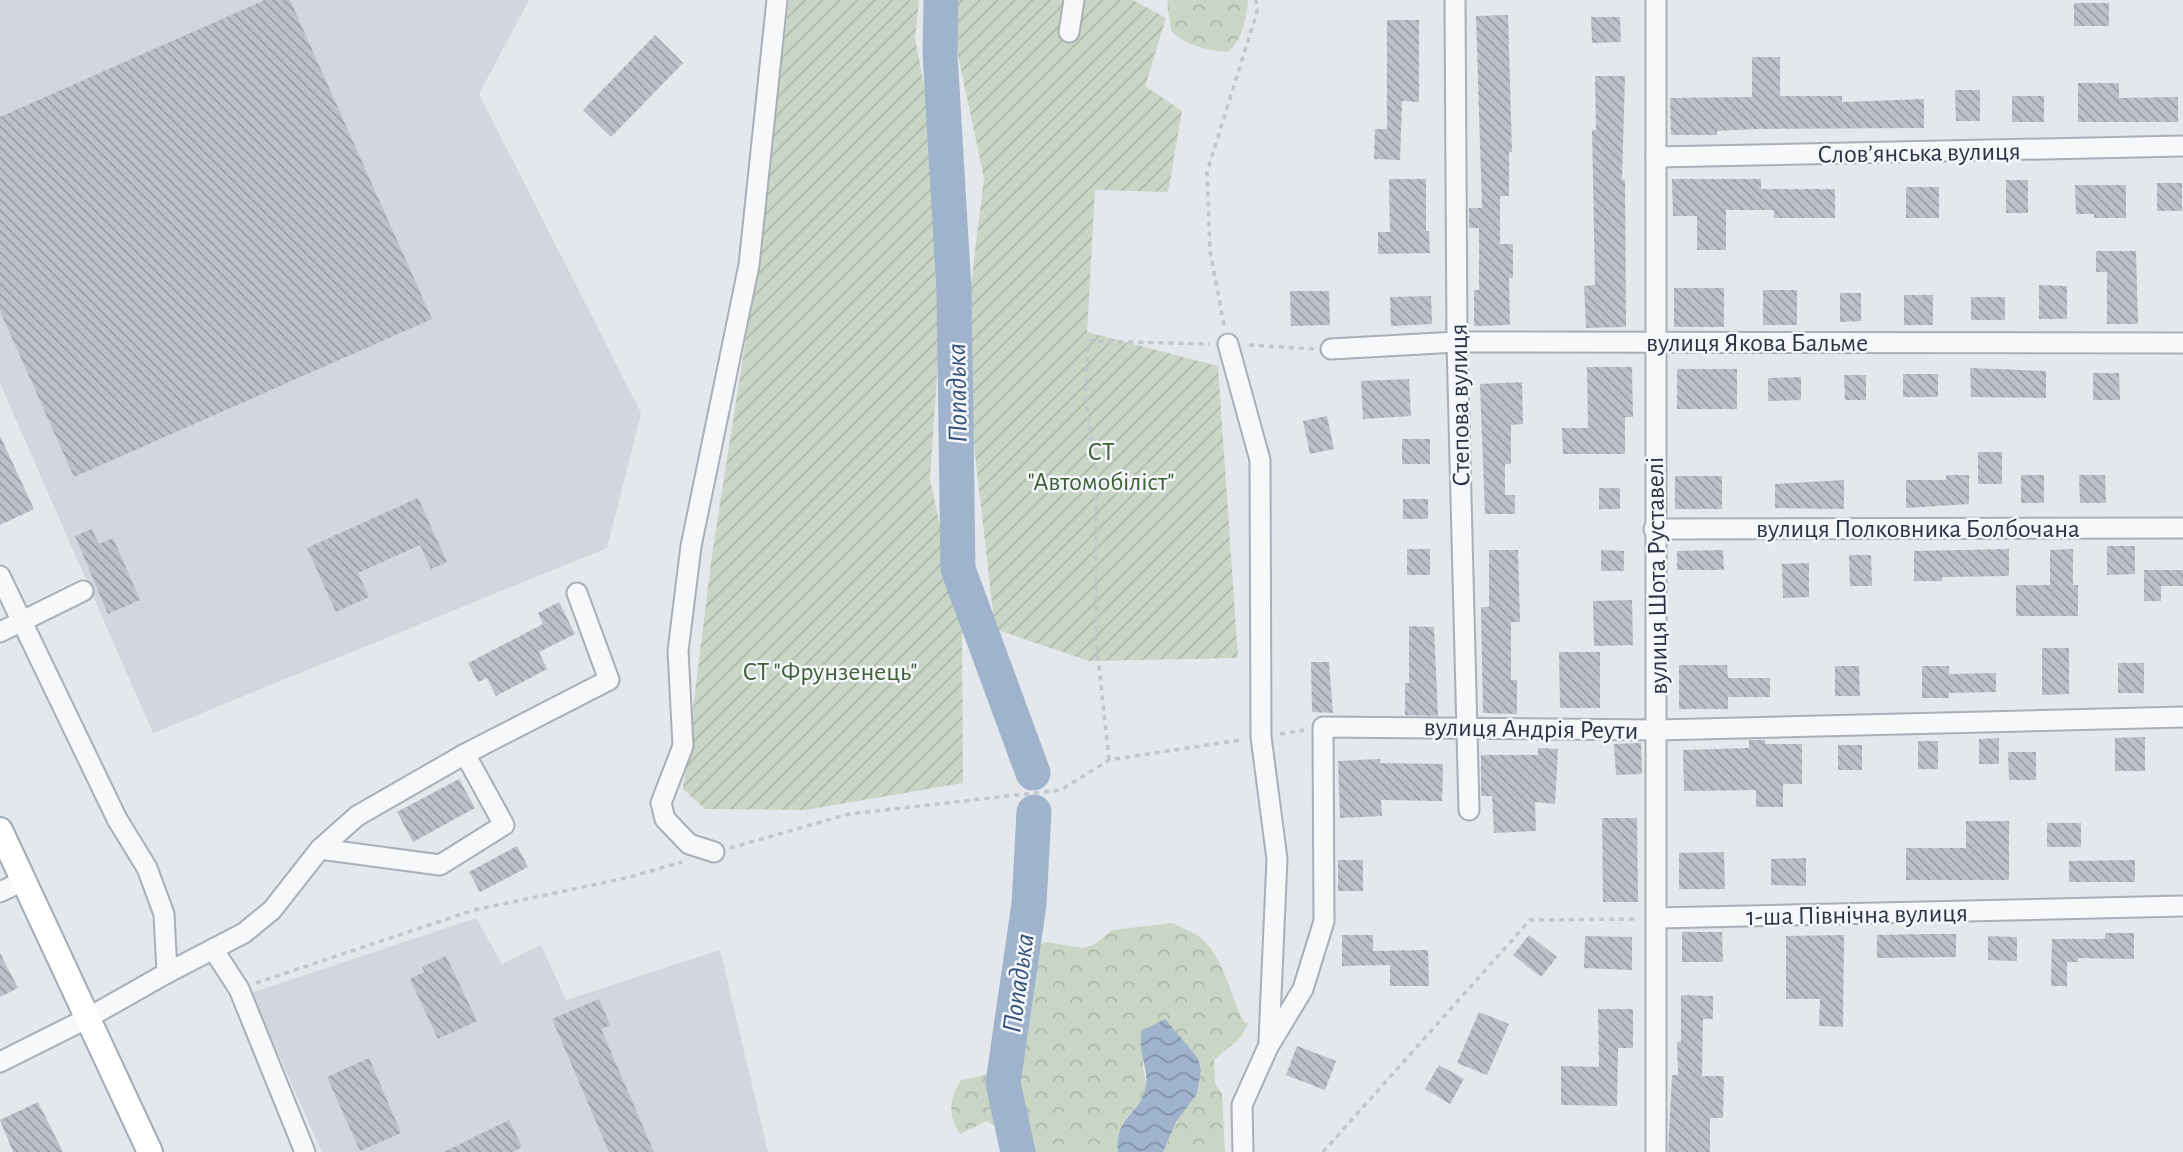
<svg xmlns="http://www.w3.org/2000/svg" width="2183" height="1152" font-family="'Alegreya Sans',sans-serif">
  <style>
    .built { fill: #d2d6de }
    .forest { fill: url(#forest-crowns) }
    .garden { fill: url(#garden-furrows) }
    .water { fill: url(#water-waves) }
    .lines { fill: none; stroke-linecap: round; stroke-linejoin: round }
    .river { stroke: #9fb4cc; stroke-width: 35 }
    .building { fill: url(#building-back-hatch) }
    .minor-casing { stroke: #a9aeb7; stroke-width: 23 }
    .major-casing { stroke: #a3abb8; stroke-width: 28 }
    .path { stroke: #c2c5cb; stroke-width: 3.5; stroke-dasharray: 5 5; stroke-linecap: butt }
    .minor { stroke: #f7f8fa; stroke-width: 19 }
    .major { stroke: #fff; stroke-width: 24 }
    .labels { text-anchor: middle; stroke-width: 5; stroke-linejoin: round; paint-order: stroke }
    .street-label { font-size: 26px; fill: #2b3445; stroke: #f4f6f9 }
    .park-label { font-size: 26px; fill: #3f6138; stroke: #f4f6f9 }
    .water-label { font-size: 28px; font-style: italic; fill: #34527a; stroke: #f4f6f9 }
  </style>
  <defs>
    <pattern id="forest-crowns" width="20" height="18" patternUnits="userSpaceOnUse" patternTransform="scale(1.75)"><rect width="20" height="18" fill="#c9d6c5"/><path d="M2 6a3 3 0 1 1 6 0M12 15a3 3 0 1 1 6 0" fill="none" stroke="#adb8ab"/></pattern>
    <pattern id="garden-furrows" width="10" height="10" patternUnits="userSpaceOnUse" patternTransform="scale(1.75)"><rect width="10" height="10" fill="#c9d6c5"/><path d="M-1 1l2-2M0 10L10 0M9 11l2-2" fill="none" stroke="#adb8ab"/></pattern>
    <pattern id="water-waves" width="16" height="10" patternUnits="userSpaceOnUse" patternTransform="scale(1.75)"><rect width="16" height="10" fill="#9fb4cc"/><path d="M0 5q4-4 8 0t8 0" fill="none" stroke="#8293a7"/></pattern>
    <pattern id="building-back-hatch" width="6" height="6" patternUnits="userSpaceOnUse" patternTransform="scale(1.75)"><rect width="6" height="6" fill="#bbc0ca"/><path d="M-1 5l2 2M0 0l6 6M5-1l2 2" fill="none" stroke="#989da6"/></pattern>
  </defs>
  <rect width="100%" height="100%" fill="#e4e7ec"/>
  <g class="built">
    <polygon points="0,0 529,0 479,94 641,413 607,548 153,733 0,383"/>
    <polygon points="476,918 502,964 541,945 566,1000 720,950 768,1152 322,1152 251,993"/>
  </g>
  <g class="forest">
    <path d="M1167,0H1248C1246,20 1243,38 1228,52C1205,50 1188,46 1171,31Z"/>
    <path d="M1173,923C1182,928 1194,932 1202,939C1225,959 1230,998 1245,1023H1249L1241,1037L1214,1060L1215,1083L1222,1094L1225,1152H1163L1176,1122L1197,1094L1201,1070L1198,1058L1164,1019C1158,1031 1144,1050 1143,1063C1142,1072 1148,1080 1145,1090C1137,1116 1115,1115 1118,1152H1025L1017,1142L987,1121L960,1134C947,1115 950,1100 960,1081C975,1076 1005,1073 1016,1059C1029,1042 1014,1014 1012,995C1010,983 1012,969 1013,957L1046,942L1083,948L1094,945L1112,930Z"/>
  </g>
  <g class="garden">
    <polygon points="789,0 919,0 915,38 941,176 944,271 930,479 962,632 963,783 805,810 705,809 683,789 712,555 751,306"/>
    <polygon points="955,0 1133,0 1166,18 1145,86 1182,111 1168,192 1095,190 1087,332 1218,366 1238,658 1089,661 995,629 963,350 984,178 957,51"/>
  </g>
  <path class="water" d="M1165,1019L1198,1058L1201,1070L1197,1094L1176,1122L1163,1152H1118C1115,1116 1137,1117 1145,1090C1151,1071 1136,1051 1142,1031Z"/>
  <g class="lines">
    <g class="river">
      <polyline points="941,0 940,54 954,290 958,569 1033,773"/>
      <polyline points="1018,1152 1003,1083 1029,904 1034,812"/>
    </g>
  </g>
  <g class="building">
    <polygon points="265,0 290,0 432,319 74,477 0,311 0,117"/>
    <rect x="2074" y="3" width="35" height="23"/>
    <polygon points="1508,15 1512,152 1509,152 1509,196 1500,196 1500,244 1513,244 1513,278 1509,278 1510,325 1474,326 1474,290 1479,290 1479,228 1469,228 1469,208 1482,208 1476,16"/>
    <polygon points="1591,17 1620,17 1621,42 1592,43"/>
    <polygon points="1387,20 1419,20 1419,102 1402,101 1400,160 1374,159 1375,129 1387,129"/>
    <polygon points="655,35 683,63 611,137 583,110"/>
    <polygon points="1752,57 1780,57 1780,96 1842,96 1842,102 1924,99 1924,128 1755,129 1717,131 1717,135 1671,135 1670,98 1752,97"/>
    <polygon points="1595,76 1625,76 1622,180 1625,180 1626,327 1586,328 1584,286 1595,285 1592,130 1596,130"/>
    <polygon points="2078,83 2119,83 2119,98 2178,97 2178,122 2078,122"/>
    <polygon points="1955,90 1980,90 1980,121 1956,121"/>
    <rect x="2012" y="96" width="32" height="26"/>
    <polygon points="1389,179 1426,179 1426,231 1429,231 1430,253 1378,254 1378,232 1390,232"/>
    <polygon points="1672,179 1761,179 1761,189 1835,189 1835,218 1774,218 1774,210 1726,210 1726,250 1697,250 1697,216 1673,216"/>
    <rect x="2006" y="180" width="22" height="33"/>
    <rect x="2157" y="183" width="25" height="28"/>
    <polygon points="2075,185 2126,185 2126,218 2094,218 2094,214 2076,214"/>
    <rect x="1906" y="187" width="33" height="31"/>
    <polygon points="2096,251 2136,251 2138,324 2107,324 2107,272 2096,272"/>
    <polygon points="2039,285 2067,286 2067,319 2039,319"/>
    <rect x="1674" y="288" width="50" height="39"/>
    <rect x="1763" y="290" width="34" height="35"/>
    <polygon points="1290,291 1329,291 1330,325 1291,326"/>
    <polygon points="1840,293 1861,293 1861,321 1840,322"/>
    <rect x="1904" y="295" width="29" height="30"/>
    <polygon points="1431,296 1432,324 1391,326 1390,297"/>
    <rect x="1971" y="297" width="34" height="23"/>
    <polygon points="1587,367 1632,367 1633,417 1625,417 1625,454 1563,454 1562,428 1588,428"/>
    <polygon points="1970,368 2046,371 2046,398 1971,397"/>
    <rect x="1677" y="369" width="60" height="40"/>
    <polygon points="2093,373 2119,373 2120,400 2093,400"/>
    <rect x="1903" y="374" width="35" height="23"/>
    <polygon points="1844,375 1866,375 1866,400 1845,400"/>
    <polygon points="1801,377 1801,400 1768,401 1768,378"/>
    <polygon points="1409,379 1411,416 1363,419 1361,381"/>
    <polygon points="1522,382 1523,424 1511,425 1511,464 1505,464 1505,495 1515,495 1515,514 1485,514 1480,384"/>
    <polygon points="1327,416 1334,449 1310,454 1303,421"/>
    <polygon points="0,436 34,509 0,525"/>
    <rect x="1402" y="439" width="28" height="25"/>
    <rect x="1978" y="452" width="24" height="32"/>
    <polygon points="1946,475 1969,475 1969,504 1906,508 1906,480 1946,480"/>
    <rect x="2021" y="475" width="23" height="28"/>
    <polygon points="2079,475 2105,475 2106,503 2080,503"/>
    <rect x="1675" y="476" width="47" height="33"/>
    <polygon points="1844,480 1844,509 1775,508 1775,484"/>
    <rect x="1599" y="488" width="21" height="21"/>
    <polygon points="418,498 447,562 431,569 420,545 358,573 369,597 336,612 307,548"/>
    <rect x="1403" y="499" width="25" height="20"/>
    <polygon points="92,529 99,544 113,538 140,600 108,614 75,536"/>
    <polygon points="2107,546 2135,546 2135,574 2107,575"/>
    <rect x="1407" y="549" width="23" height="26"/>
    <polygon points="2009,549 2009,576 1942,577 1942,581 1914,581 1914,551"/>
    <polygon points="2073,549 2073,585 2078,585 2078,616 2016,616 2016,585 2050,585 2050,550"/>
    <polygon points="1489,550 1518,550 1520,622 1511,622 1511,680 1517,680 1517,714 1483,713 1481,607 1489,607"/>
    <polygon points="1601,550 1624,551 1624,571 1601,571"/>
    <polygon points="1723,550 1724,570 1677,570 1677,551"/>
    <polygon points="1849,555 1871,555 1872,586 1850,586"/>
    <polygon points="1809,563 1809,597 1783,598 1782,564"/>
    <polygon points="2144,570 2183,570 2183,586 2161,586 2161,601 2144,601"/>
    <polygon points="1632,600 1633,645 1594,646 1593,601"/>
    <polygon points="559,602 575,634 539,652 547,669 496,696 487,678 478,682 468,663 543,624 538,613"/>
    <polygon points="1409,626 1434,627 1438,716 1405,715 1405,683 1409,683"/>
    <polygon points="2042,648 2069,648 2069,694 2042,695"/>
    <polygon points="1559,652 1600,652 1600,708 1560,708"/>
    <polygon points="1311,662 1329,662 1333,713 1312,712"/>
    <rect x="2118" y="663" width="26" height="30"/>
    <polygon points="1679,665 1727,665 1728,678 1770,678 1770,697 1728,697 1728,709 1679,709"/>
    <polygon points="1835,666 1859,666 1860,696 1835,696"/>
    <polygon points="1922,666 1949,666 1949,674 1996,673 1996,692 1949,693 1949,698 1922,698"/>
    <polygon points="2145,737 2145,771 2115,771 2115,738"/>
    <polygon points="1999,738 1999,764 1979,764 1979,739"/>
    <polygon points="1749,740 1765,740 1765,744 1802,744 1802,784 1783,784 1783,807 1756,807 1756,790 1684,791 1683,750 1749,748"/>
    <rect x="1918" y="741" width="20" height="28"/>
    <polygon points="1641,743 1642,774 1616,775 1614,744"/>
    <rect x="1838" y="745" width="24" height="25"/>
    <polygon points="1538,748 1558,749 1555,804 1535,802 1536,831 1494,833 1492,796 1481,796 1481,755 1538,755"/>
    <polygon points="2008,752 2036,752 2036,780 2009,780"/>
    <polygon points="1380,759 1380,763 1443,764 1442,801 1381,800 1382,816 1340,818 1338,761"/>
    <polygon points="459,779 475,808 413,842 397,812"/>
    <polygon points="1602,818 1637,818 1638,902 1603,902"/>
    <polygon points="1966,821 2009,821 2009,880 1906,880 1906,848 1966,848"/>
    <rect x="2047" y="823" width="34" height="24"/>
    <polygon points="517,846 528,867 480,892 469,872"/>
    <polygon points="1724,852 1725,889 1679,889 1679,853"/>
    <polygon points="1806,858 1806,886 1771,885 1771,859"/>
    <rect x="1338" y="860" width="25" height="31"/>
    <polygon points="2135,860 2135,882 2069,882 2069,861"/>
    <polygon points="1682,932 1722,932 1723,962 1682,962"/>
    <polygon points="2105,933 2134,933 2134,959 2078,958 2078,962 2067,962 2067,986 2051,986 2052,939 2105,939"/>
    <polygon points="1929,934 1956,934 1956,957 1877,958 1877,935"/>
    <polygon points="1342,935 1373,935 1373,951 1428,950 1429,986 1390,986 1390,965 1342,966"/>
    <polygon points="1529,935 1557,957 1541,977 1513,955"/>
    <polygon points="1844,935 1843,1027 1819,1026 1820,999 1786,999 1786,936"/>
    <polygon points="1585,936 1632,937 1632,970 1584,968"/>
    <polygon points="1988,936 2017,937 2017,961 1988,960"/>
    <polygon points="0,953 18,988 0,997"/>
    <polygon points="446,956 477,1021 438,1039 410,979 424,972 422,967"/>
    <polygon points="1681,995 1713,996 1713,1019 1703,1019 1702,1076 1724,1076 1723,1118 1710,1118 1710,1152 1668,1152 1672,1075 1678,1075 1677,1042 1681,1042"/>
    <polygon points="599,999 610,1025 601,1029 654,1152 609,1152 552,1019"/>
    <polygon points="1598,1009 1633,1009 1633,1048 1618,1048 1617,1106 1561,1105 1561,1066 1599,1067"/>
    <polygon points="1479,1012 1509,1024 1487,1075 1457,1063"/>
    <polygon points="1297,1046 1336,1061 1325,1090 1286,1075"/>
    <polygon points="369,1058 401,1133 360,1151 327,1077"/>
    <polygon points="1439,1065 1464,1079 1450,1104 1425,1089"/>
    <polygon points="38,1102 63,1152 13,1152 0,1120"/>
    <polygon points="509,1120 522,1147 513,1152 444,1152"/>
  </g>
  <g class="lines">
    <g class="minor-casing">
      <g id="minor">
        <polyline points="1455,0 1457,342 1469,810"/>
        <polyline points="1069,32 1074,0"/>
        <polyline points="1656,157 2183,146"/>
        <polyline points="1228,344 1260,460 1261,737 1277,859 1269,1041"/>
        <polyline points="1331,349 1457,342 2183,343"/>
        <polyline points="1654,529 2183,528"/>
        <polyline points="0,576 117,819 147,868 164,914 167,973 86,1019 0,1062"/>
        <polyline points="0,632 83,591"/>
        <polyline points="320,849 357,816 465,754"/>
        <polyline points="714,852 689,844 665,819 661,803 683,746 678,651 691,546 749,265 777,0"/>
        <polyline points="0,892 23,881"/>
        <polyline points="1657,918 2183,906"/>
        <polyline points="213,949 239,989 305,1152"/>
        <polyline points="167,973 244,933 272,910 320,849 440,865 504,825 465,754 609,680 577,593"/>
        <polyline points="1243,1152 1242,1105 1268,1047 1303,989 1324,921 1323,727 1658,730 2183,717"/>
        <polyline points="1656,1152 1656,0"/>
      </g>
    </g>
    <g class="major-casing">
      <polyline id="major" points="0,830 150,1152"/>
    </g>
    <g class="path">
      <polyline points="1224,325 1210,251 1207,172 1257,12 1256,0"/>
      <polyline points="1249,345 1314,349"/>
      <polyline points="1280,734 1304,730"/>
      <polyline points="1109,760 1096,638 1096,469 1085,394 1089,341 1210,344"/>
      <polyline points="730,848 849,814 1061,790 1109,760 1241,740"/>
      <polyline points="256,983 474,910 626,878 682,862"/>
      <polyline points="1323,1152 1530,920 1637,919"/>
    </g>
    <use href="#minor" class="minor"/>
    <use href="#major" class="major"/>
  </g>
  <g class="labels">
    <g class="street-label">
      <text transform="translate(1919 152) rotate(-1)" y="9">Словʼянська вулиця</text>
      <text x="1757" y="351">вулиця Якова Бальме</text>
      <text transform="translate(1459 405) rotate(-91)" y="9">Степова вулиця</text>
      <text x="1918" y="537">вулиця Полковника Болбочана</text>
      <text transform="translate(1656 576) rotate(-91)" y="9">вулиця Шота Руставелі</text>
      <text transform="translate(1531 728) rotate(1)" y="9">вулиця Андрія Реути</text>
      <text transform="translate(1857 914) rotate(-1)" y="9">1-ша Північна вулиця</text>
    </g>
    <g class="park-label">
      <text x="1101" y="460">СТ<tspan x="1101" dy="30">"Автомобіліст"</tspan></text>
      <text x="830" y="680">СТ "Фрунзенець"</text>
    </g>
    <g class="water-label">
      <text transform="translate(956 393) rotate(-91)" y="10">Попадька</text>
      <text transform="translate(1017 983) rotate(-82)" y="10">Попадька</text>
    </g>
  </g>
</svg>
